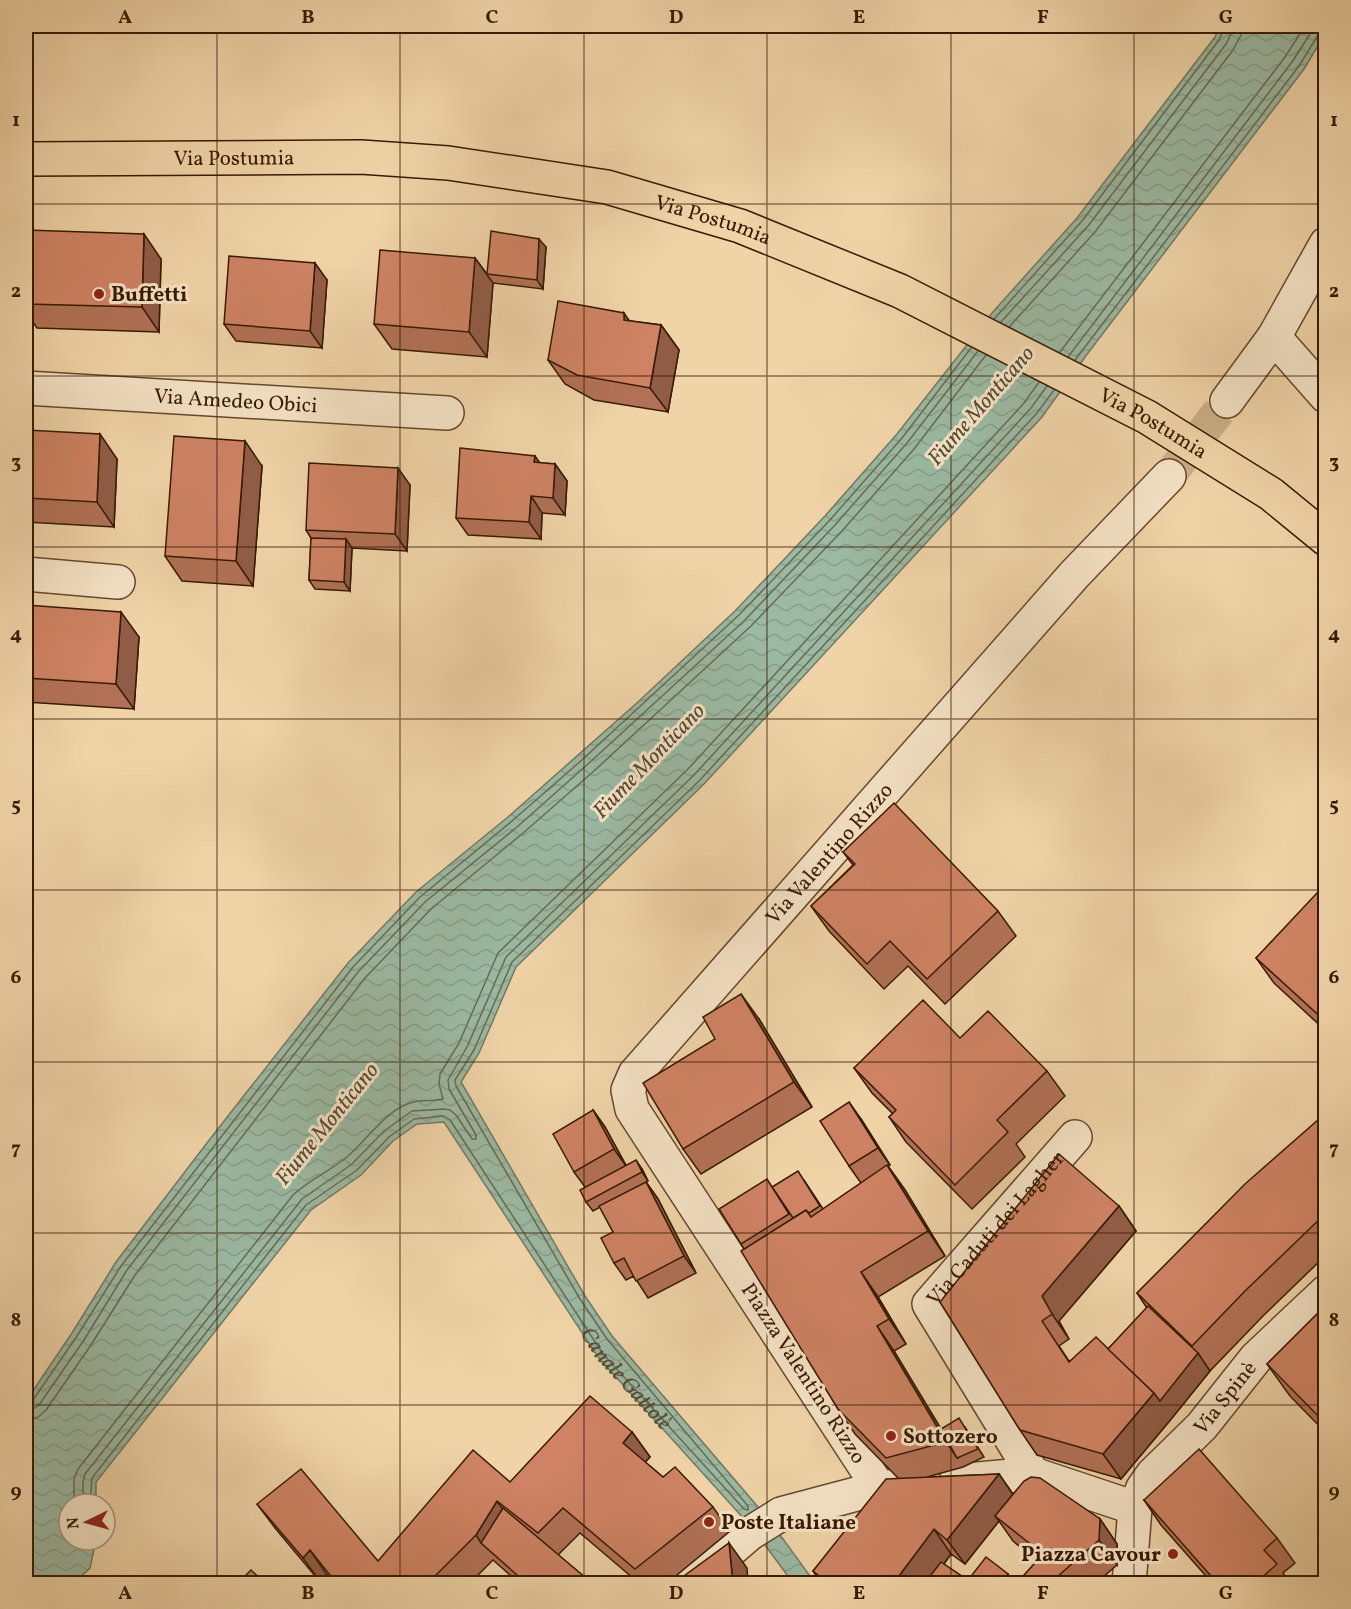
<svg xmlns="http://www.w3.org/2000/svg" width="1351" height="1609" font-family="Vollkorn,serif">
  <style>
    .water { fill: url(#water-waves); stroke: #737963; stroke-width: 1.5 }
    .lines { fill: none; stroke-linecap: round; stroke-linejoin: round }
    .shore { stroke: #696a52; stroke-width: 1.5 }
    .minor-tunnel { stroke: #cbaf87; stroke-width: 33; stroke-dasharray: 33 16; stroke-linecap: butt }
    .minor-casing { stroke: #65482c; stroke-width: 36 }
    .major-casing { stroke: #371a02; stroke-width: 36 }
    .minor { stroke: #f5e3c6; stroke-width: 33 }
    .major { stroke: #f0d4a8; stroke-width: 33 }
    .wall { fill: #b27156; stroke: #371a02; stroke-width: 1.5 }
    .shaded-wall { fill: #915c46; stroke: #371a02; stroke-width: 1.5 }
    .building { fill: #cf8364; stroke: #371a02; stroke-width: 1.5 }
    .grid { fill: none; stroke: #371a02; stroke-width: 1.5; stroke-opacity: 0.55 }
    .poi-dot { fill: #8f2418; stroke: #f5e3c6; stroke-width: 2 }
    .labels { text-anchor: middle; stroke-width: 6; stroke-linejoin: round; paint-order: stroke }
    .street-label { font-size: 21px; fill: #371a02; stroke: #f5e3c6 }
    .poi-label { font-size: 21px; font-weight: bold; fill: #371a02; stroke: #f5e3c6; text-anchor: start }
    .water-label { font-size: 22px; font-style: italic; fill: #554a32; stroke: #f5e3c6 }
    .neatline { fill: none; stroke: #371a02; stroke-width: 2 }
    .grid-label { font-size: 20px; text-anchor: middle; font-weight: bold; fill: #371a02 }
  </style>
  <defs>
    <pattern id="water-waves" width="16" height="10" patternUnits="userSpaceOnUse" patternTransform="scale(1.5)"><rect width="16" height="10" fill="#9bb9a3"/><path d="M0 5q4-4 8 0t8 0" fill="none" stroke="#869e8b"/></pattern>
  </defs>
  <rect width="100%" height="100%" fill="#f0d4a8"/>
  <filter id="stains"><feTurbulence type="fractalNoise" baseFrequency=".00333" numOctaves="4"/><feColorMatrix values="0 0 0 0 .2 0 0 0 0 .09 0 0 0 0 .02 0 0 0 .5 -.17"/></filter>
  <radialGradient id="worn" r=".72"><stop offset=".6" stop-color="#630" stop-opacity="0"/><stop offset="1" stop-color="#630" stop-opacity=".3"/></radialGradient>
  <polygon class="water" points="1220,26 1325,26 1325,34 1304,69 1085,357 1042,417 704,784 516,967 479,1053 461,1082 585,1296 612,1336 770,1521 815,1583 793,1583 754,1530 598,1357 444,1122 417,1124 393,1141 361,1175 311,1210 96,1482 96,1504 69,1504 69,1540 96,1540 90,1568 74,1583 26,1584 26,1401 72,1333 116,1262 210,1139 348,963 416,892 508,817 638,702 736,610 825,516 897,434 992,313 1077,218 1215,37"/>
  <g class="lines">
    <g class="shore">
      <polyline points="994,319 1082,221 1219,40 1225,26"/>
      <polyline points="1001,322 1088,226 1226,44 1232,32 1233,26"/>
      <polyline points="1009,327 1095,232 1233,50 1241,35 1242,26"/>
      <polyline points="1060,352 1285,57 1305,26"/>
      <polyline points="1068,357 1292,62 1312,31 1319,26"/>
      <polyline points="1075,360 1299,66 1318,35 1326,32"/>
      <polyline points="26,1403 33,1400 77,1336 121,1266 353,967 420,897 512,821 583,759 740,614 830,520 902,438 971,348"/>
      <polyline points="26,1411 33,1409 39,1405 84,1340 127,1270 358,972 425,902 517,827 588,764 745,620 835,525 907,443 978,351"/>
      <polyline points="26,1420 37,1418 46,1410 91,1345 135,1275 365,978 431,909 522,834 594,771 751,626 842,531 914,449 986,355"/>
      <path d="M74,1504V1479L78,1469L293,1195C309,1180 330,1171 347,1157C367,1140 385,1111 410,1103C421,1099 433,1102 443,1099L439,1084L440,1074L459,1043L498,953L688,769L1024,403L1039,382"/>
      <polyline points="83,1504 83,1482 85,1474 302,1199 352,1164 384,1131 412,1111 444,1109 450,1110 456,1115 472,1139 476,1139 476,1135 449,1089 448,1080 467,1047 506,957 694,775 1031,408 1047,386"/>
      <path id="s1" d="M90,1504L92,1478L306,1205L357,1170L389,1137L414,1119L444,1116L450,1120L603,1354L744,1509L748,1510V1506L607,1339L580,1299L456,1086L455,1080L474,1050L512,962L700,780L1037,413L1054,390"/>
    </g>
    <polyline class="minor-tunnel" points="1169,476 1227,401"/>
    <g class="minor-casing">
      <g id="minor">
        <polyline points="1274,337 1326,396"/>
        <path id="s2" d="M26,388L447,413"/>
        <polyline points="1227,401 1274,337 1326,244"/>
        <polyline points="26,574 118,582"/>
        <path id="s3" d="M1033,1474L929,1304L1075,1137"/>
        <polyline points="956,1481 1033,1474 1135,1508"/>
        <path id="s4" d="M879,1488L632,1109L628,1090L635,1074L1074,575L1169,476"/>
        <polyline points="691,1584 749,1534 781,1514 879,1488 899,1486"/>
        <path id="s5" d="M1129,1584L1135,1508L1143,1488L1153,1474L1202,1426L1256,1358L1326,1292"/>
      </g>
    </g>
    <g class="major-casing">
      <g id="major">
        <path id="s6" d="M26,159L361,157L448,163L607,187L740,226L900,291L1147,417L1271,494L1326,539"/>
      </g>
    </g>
    <use href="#minor" class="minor"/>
    <use href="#major" class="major"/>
  </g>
  <g class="wall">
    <polygon points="26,230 161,259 159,332 37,328 26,312"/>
    <polygon points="546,247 543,289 493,283 487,357 392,349 374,324 475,258 487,274"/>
    <polygon points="327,280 322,348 236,341 224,324"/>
    <polygon points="629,321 661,325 679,350 668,412 594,400 565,384 548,360"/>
    <polygon points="26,430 117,459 114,527 26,522"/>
    <polygon points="539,463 555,464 567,481 565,515 542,513 541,539 468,535 456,518"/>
    <polygon points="262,466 253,586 182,581 165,556"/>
    <polygon points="410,485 407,551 352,548 350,591 315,589 309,580 311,538 306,530"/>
    <polygon points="26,605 139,637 134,709 26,702"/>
    <polygon points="843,852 998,911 1016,936 945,1004 908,966 884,989 829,931 811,906 853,865"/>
    <polygon points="1326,902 1326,1031 1274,983 1256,958"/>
    <polygon points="759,1019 812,1107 701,1174 683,1149"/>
    <polygon points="960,1038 1047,1071 1065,1096 1016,1144 1025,1157 972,1209 906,1142 889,1117 893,1114 872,1093 854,1068"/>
    <polygon points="593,1110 605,1127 626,1165 642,1169 648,1181 646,1182 658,1199 696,1273 648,1298 634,1276 626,1280 614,1263 613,1232 600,1207 593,1211 586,1202 585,1187 574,1172"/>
    <polygon points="1326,1113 1326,1255 1263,1316 1210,1371 1172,1418 1121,1479 1037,1455 1020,1430 940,1302 1119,1206 1136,1231 1059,1321 1069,1339 1059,1346 1069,1361 1108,1349 1147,1308 1137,1293"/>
    <polygon points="861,1119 890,1165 888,1166 905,1190 945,1256 878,1297 906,1344 894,1351 946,1437 965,1427 984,1457 963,1467 927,1477 999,1474 1013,1494 1100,1519 1117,1544 1117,1565 1095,1584 1016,1584 1037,1561 1013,1541 999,1521 965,1564 951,1554 944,1564 960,1575 965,1584 822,1584 813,1571 898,1478 855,1434 838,1409 741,1244 772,1187 804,1180 823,1209 861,1183 849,1166"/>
    <polygon points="1326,1305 1326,1433 1290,1396 1267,1364"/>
    <polygon points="632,1432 650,1457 645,1462 663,1477 713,1507 730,1531 666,1584 640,1584 580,1533 558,1555 593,1584 520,1584 493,1560 469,1584 334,1584 327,1575 321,1583 275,1528 257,1504 378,1561 510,1482"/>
    <polygon points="1144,1500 1277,1538 1295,1563 1283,1573 1291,1584 1213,1584 1161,1525"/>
  </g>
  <g class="shaded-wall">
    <polygon points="144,234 161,259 159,332 142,307"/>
    <polygon points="539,239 546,247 543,289 537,280"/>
    <polygon points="475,258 493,283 487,357 469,332"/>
    <polygon points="315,263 327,280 322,348 310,331"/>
    <polygon points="624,313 641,338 624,320"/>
    <polygon points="661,325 679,350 668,412 650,388"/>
    <polygon points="100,434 117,459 114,527 97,502"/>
    <polygon points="245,441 262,466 253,586 236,561"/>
    <polygon points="535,456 547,473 534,462"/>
    <polygon points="555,464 567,481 565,515 553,498"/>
    <polygon points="398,468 410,485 407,551 395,534"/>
    <polygon points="531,496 542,513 541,539 529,522"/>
    <polygon points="346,539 352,548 350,591 344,582"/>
    <polygon points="121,612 139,637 134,709 116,684"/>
    <polygon points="741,994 759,1019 812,1107 794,1082"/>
    <polygon points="849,1102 861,1119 890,1165 878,1148"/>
    <polygon points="593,1110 605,1127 626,1166 614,1149"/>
    <polygon points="636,1160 642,1169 648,1181 642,1172"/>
    <polygon points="887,1165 905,1190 945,1256 928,1231"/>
    <polygon points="646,1182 658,1199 696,1273 684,1256"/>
    <polygon points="1119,1206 1136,1231 1059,1321 1069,1339 1052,1314 1042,1296"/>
    <polygon points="861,1272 878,1297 906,1344 889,1319"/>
    <polygon points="877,1326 894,1351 958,1458 957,1458 946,1442"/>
    <polygon points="1198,1353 1210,1371 1172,1418 1121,1479 1103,1454 1154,1393"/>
    <polygon points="632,1432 650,1457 640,1468 623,1443"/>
    <polygon points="999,1474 1016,1499 995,1516 999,1521 965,1564 947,1540"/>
    <polygon points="497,1501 515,1526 481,1543 476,1535"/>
    <polygon points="1100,1519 1117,1544 1117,1565 1099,1540"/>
    <polygon points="934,1529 951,1554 929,1584 893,1584"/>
    <polygon points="729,1543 747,1568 748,1584 733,1584"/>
    <polygon points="310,1550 327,1575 321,1583 303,1558"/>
    <polygon points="1008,1574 1014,1584 1001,1584"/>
    <polygon points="960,1575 965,1584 953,1584"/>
  </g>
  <g class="building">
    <polygon points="26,230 144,234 142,307 26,304"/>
    <polygon points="491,231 539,239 537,280 487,274"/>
    <polygon points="380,250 475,258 469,332 374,324"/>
    <polygon points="229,256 315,263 310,331 224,324"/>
    <polygon points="558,301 624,313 624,320 661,325 650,388 577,375 548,360"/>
    <polygon points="26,430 100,434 97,502 26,498"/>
    <polygon points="174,436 245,441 236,561 165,556"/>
    <polygon points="460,448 535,456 534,462 555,464 553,498 531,496 529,522 456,518"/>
    <polygon points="309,463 398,468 395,534 306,530"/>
    <polygon points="311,538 346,539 344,582 309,580"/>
    <polygon points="26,605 121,612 116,684 26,678"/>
    <polygon points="894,803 998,911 927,979 890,941 867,964 811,906 855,864 843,852"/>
    <polygon points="1317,893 1326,902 1326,1022 1256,958"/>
    <polygon points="741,994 794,1082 683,1149 643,1083 715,1039 703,1017"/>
    <polygon points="923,1000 960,1038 988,1011 1047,1071 997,1120 1008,1132 955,1185 889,1117 896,1110 854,1068"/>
    <polygon points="1326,1093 1326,1100 1322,1097"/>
    <polygon points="849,1102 878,1148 849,1166 820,1121"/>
    <polygon points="593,1110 614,1149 574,1172 553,1134"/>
    <polygon points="1326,1113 1326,1213 1245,1291 1192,1346 1137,1293 1245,1184"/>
    <polygon points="1059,1154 1119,1206 1042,1296 1052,1314 1042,1321 1069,1362 1096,1337 1154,1393 1103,1454 1020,1430 940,1302"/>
    <polygon points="636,1160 642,1172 586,1202 580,1190"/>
    <polygon points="887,1165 928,1231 861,1272 889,1319 877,1326 946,1442 886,1458 838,1409 741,1251 806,1210 811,1217"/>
    <polygon points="798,1171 820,1206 809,1213 806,1210 793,1218 772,1187"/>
    <polygon points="767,1179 789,1214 741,1244 719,1209"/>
    <polygon points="646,1182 684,1256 636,1281 624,1258 614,1263 601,1238 613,1232 599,1206"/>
    <polygon points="1326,1305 1326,1424 1267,1364"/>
    <polygon points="1148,1306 1198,1353 1160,1401 1154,1393 1108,1349"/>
    <polygon points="590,1396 632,1432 623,1443 663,1477 675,1467 713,1507 635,1569 563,1508 538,1533 497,1501 476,1535 427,1584 337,1584 310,1550 303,1558 257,1504 301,1469 378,1561 473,1450 510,1482"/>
    <polygon points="959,1418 978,1449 957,1458 941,1429"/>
    <polygon points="1199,1449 1277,1538 1264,1550 1277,1564 1258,1581 1260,1584 1218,1584 1144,1500"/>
    <polygon points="999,1474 947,1540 934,1529 893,1584 829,1584 813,1571 886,1479"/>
    <polygon points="1031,1477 1040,1478 1100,1519 1099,1540 1049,1584 1016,1584 1043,1554 995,1516 1024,1481"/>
    <polygon points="503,1508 593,1584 527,1584 481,1543"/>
    <polygon points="729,1543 733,1584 673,1584"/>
    <polygon points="986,1557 1008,1574 1001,1584 965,1584"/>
    <polygon points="941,1562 960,1575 953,1584 924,1584"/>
    <polygon points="251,1570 266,1584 237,1584"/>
  </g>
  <path class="grid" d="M217,26V1584M400,26V1584M584,26V1584M767,26V1584M951,26V1584M1134,26V1584M26,204H1326M26,376H1326M26,547H1326M26,719H1326M26,890H1326M26,1062H1326M26,1233H1326M26,1405H1326"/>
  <g class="poi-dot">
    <circle cx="99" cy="294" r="6"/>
    <circle cx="891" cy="1436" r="6"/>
    <circle cx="709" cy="1522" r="6"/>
    <circle cx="1173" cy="1554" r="6"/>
  </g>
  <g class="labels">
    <g class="street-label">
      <text dy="7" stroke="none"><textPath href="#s6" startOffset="208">Via Postumia</textPath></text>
      <text dy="7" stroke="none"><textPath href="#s6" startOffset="694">Via Postumia</textPath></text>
      <text dy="7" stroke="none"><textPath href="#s2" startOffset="210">Via Amedeo Obici</textPath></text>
      <text dy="7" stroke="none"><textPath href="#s6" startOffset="1180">Via Postumia</textPath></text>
      <text dy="7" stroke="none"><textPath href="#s4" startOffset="783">Via Valentino Rizzo</textPath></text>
      <text dy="7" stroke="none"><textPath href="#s3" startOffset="300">Via Caduti dei Lagher</textPath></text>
      <text transform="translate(804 1373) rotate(57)" y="7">Piazza Valentino Rizzo</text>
      <text dy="7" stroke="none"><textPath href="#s5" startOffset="220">Via Spinè</textPath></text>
    </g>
    <g class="poi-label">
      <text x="111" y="301">Buffetti</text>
      <text x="903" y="1443">Sottozero</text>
      <text x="721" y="1529">Poste Italiane</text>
      <text x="1161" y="1561" text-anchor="end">Piazza Cavour</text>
    </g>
    <g class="water-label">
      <text transform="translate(980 405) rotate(-49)" y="8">Fiume Monticano</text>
      <text transform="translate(648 760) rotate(-46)" y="8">Fiume Monticano</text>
      <text transform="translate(326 1123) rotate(-51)" y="8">Fiume Monticano</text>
      <text dy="8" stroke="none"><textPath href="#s1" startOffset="862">Canale Gattolè</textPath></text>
    </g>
  </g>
  <rect width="1351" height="1609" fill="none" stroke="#f0d4a8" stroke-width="66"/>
  <g transform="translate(87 1522) rotate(265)"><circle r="28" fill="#f5e3c6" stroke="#a99378" stroke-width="1.5"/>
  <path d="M0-4.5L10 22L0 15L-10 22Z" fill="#8f2418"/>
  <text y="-9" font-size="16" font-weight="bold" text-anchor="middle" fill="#371a02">N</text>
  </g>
  <rect x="33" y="33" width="1285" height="1543" class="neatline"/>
  <g class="grid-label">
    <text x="125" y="23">A</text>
    <text x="308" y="23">B</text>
    <text x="492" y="23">C</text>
    <text x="676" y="23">D</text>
    <text x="859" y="23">E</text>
    <text x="1043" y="23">F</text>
    <text x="1226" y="23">G</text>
    <text x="16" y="126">1</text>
    <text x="1334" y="126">1</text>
    <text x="16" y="297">2</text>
    <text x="1334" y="297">2</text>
    <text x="16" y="468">3</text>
    <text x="1334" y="468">3</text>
    <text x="16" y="640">4</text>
    <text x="1334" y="640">4</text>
    <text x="16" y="811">5</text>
    <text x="1334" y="811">5</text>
    <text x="16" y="983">6</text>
    <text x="1334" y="983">6</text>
    <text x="16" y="1154">7</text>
    <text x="1334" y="1154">7</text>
    <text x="16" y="1326">8</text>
    <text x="1334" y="1326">8</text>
    <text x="16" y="1497">9</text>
    <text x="1334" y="1497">9</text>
    <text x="125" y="1599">A</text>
    <text x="308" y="1599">B</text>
    <text x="492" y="1599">C</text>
    <text x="676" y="1599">D</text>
    <text x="859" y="1599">E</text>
    <text x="1043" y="1599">F</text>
    <text x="1226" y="1599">G</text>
  </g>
  <rect width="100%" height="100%" filter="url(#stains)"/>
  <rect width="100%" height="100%" fill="url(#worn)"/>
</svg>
